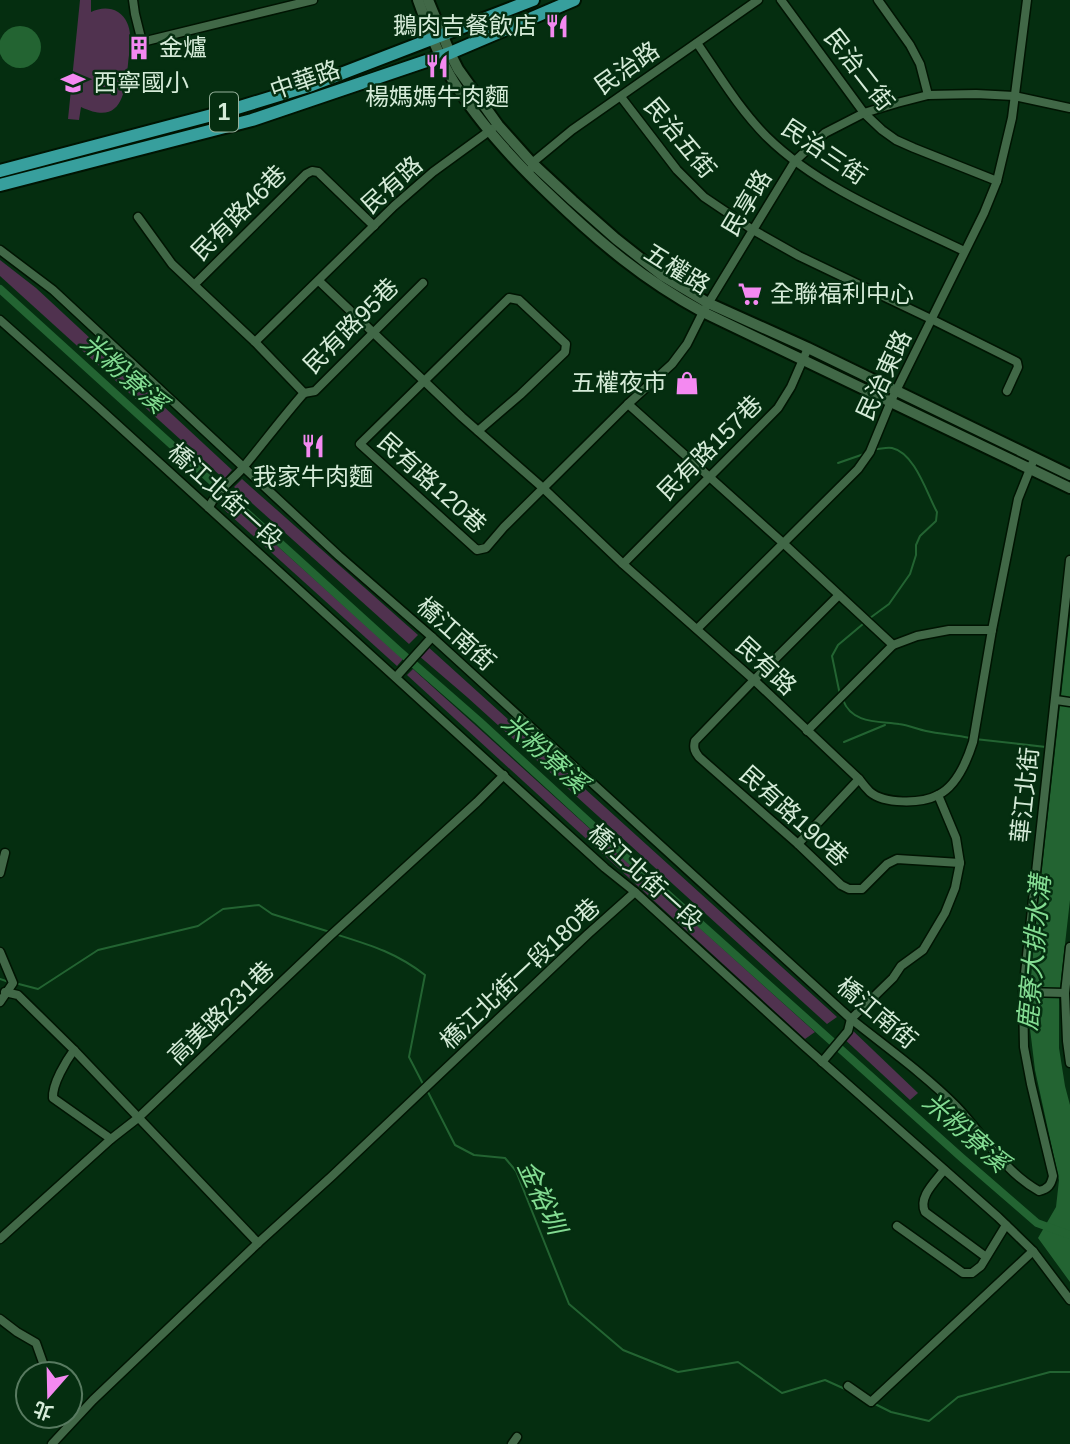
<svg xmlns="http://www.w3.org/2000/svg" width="1070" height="1444" font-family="Helvetica,'Noto Sans TC',sans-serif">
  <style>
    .green { fill: #50324f }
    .water { fill: #236432 }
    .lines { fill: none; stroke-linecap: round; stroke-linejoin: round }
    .stream { stroke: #236432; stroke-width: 2 }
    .canal { stroke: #236432; stroke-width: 8 }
    .minor-casing { stroke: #001402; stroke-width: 11 }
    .tertiary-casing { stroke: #001402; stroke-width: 14 }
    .primary-casing { stroke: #001402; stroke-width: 16 }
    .minor { stroke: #416847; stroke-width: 8 }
    .tertiary { stroke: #416847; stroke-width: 10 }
    .primary { stroke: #379f9d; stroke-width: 12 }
    .labels { text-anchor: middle; stroke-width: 5; stroke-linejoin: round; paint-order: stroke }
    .shield { fill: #052e10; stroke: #97b29c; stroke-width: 2 }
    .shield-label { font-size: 23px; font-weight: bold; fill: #d5ebd8 }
    .poi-label { font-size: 24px; fill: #d5ebd8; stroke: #052e10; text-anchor: start }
    .street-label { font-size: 24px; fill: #d5ebd8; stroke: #052e10 }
    .water-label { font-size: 26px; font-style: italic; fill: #83dc92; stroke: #052e10 }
  </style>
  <rect width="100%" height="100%" fill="#052e10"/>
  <g class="green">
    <path d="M80,0H91V12C100,8 109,7 118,12C135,23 130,47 128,64C125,95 121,126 81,107L79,120L68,119Z"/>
    <polygon points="0,260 36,288 232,470 224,479 0,276"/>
    <polygon points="242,479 418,635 409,644 234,487"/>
    <polygon points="224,498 403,659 397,666 219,505"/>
    <polygon points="426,645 837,1017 827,1024 467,697 418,655"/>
    <polygon points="413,669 815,1032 805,1039 407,675"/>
    <polygon points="850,1028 918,1093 910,1100 841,1036"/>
  </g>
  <g class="water">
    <circle cx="20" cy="47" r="21"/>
    <polygon points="1070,615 1070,900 1059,997 1059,1048 1065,1086 1070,1105 1070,1282 1038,1238 1056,1207 1059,1180 1035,1070 1027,1004"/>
  </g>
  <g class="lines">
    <g class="stream">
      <polyline points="838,463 864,454"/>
      <path d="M870,618L889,604L910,574L916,555V545L920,536L936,521L937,512C927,494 915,453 892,448C887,447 880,449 875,449"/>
      <polyline points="840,695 832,656 838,645 863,624"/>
      <path d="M843,700C852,724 878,721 899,724C908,725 917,729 926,731C940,734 955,735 970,738"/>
      <polyline points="975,739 1046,747"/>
      <polyline points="844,742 885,725"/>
      <path d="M335,934C370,945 395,952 425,975L409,1057L424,1086"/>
      <polyline points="0,979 9,982"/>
      <polyline points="15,983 38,989 98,950 198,926 223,909 259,905 272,914 330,932"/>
      <polyline points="427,1090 455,1145 474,1155 505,1158 516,1171 569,1304 623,1350 678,1372 738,1362 782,1393 825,1380 845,1389"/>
      <polyline points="875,1404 891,1412 929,1421 958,1397 1050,1372 1070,1372"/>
    </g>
    <polyline class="canal" points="0,289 399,651 479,721 664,891 962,1158 1037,1223 1070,1235"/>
    <g class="minor-casing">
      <g id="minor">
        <polyline points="133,0 135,14 142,42 313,0"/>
        <polyline points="781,0 864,113 882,130 896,140 914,148 997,181"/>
        <polyline points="878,0 910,45 920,64 928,95"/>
        <path d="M697,43C719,75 739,109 767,137C820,189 898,219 964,251"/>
        <polyline points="621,97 677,170 704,197 753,230 799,256 931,319 1017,362 1018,367 1007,391"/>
        <polyline points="532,168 532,163 572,130 758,0"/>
        <polyline points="138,217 172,264 255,342 304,393"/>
        <path d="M0,250L53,290L339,556L432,637L851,1019C886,1047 924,1074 956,1106C983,1134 1003,1171 1039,1191C1048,1189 1051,1185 1053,1176L1031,1084L1024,1047L1023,992L1070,560"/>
        <path d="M319,281L462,417L543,488L623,564L754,680L859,779C862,783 866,788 870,792C884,804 921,804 938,795C957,786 967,761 973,742L992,630L1018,499L1032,464"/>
        <polyline points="195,284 306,174 312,171 318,172 374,226"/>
        <polyline points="0,320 99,408 605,868 635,892 802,1044 998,1217 1033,1251 1070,1300"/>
        <polyline points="255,342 394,206 433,172 492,129"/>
        <polyline points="304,393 315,391 423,283"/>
        <polyline points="628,404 782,542 893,645"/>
        <polyline points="478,431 520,395 565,352 566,344 519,300 509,298 360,444 477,550 486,548 504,527 628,404 672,364 687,344 703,312 795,161 825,133 864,113 897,103 928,95 976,94 1014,96 1070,108"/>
        <path d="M209,508C214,494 231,481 241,470C262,445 282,418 304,393"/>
        <polyline points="623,564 778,408 791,387 808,348"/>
        <path d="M839,595L754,680L695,741C693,748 695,752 699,757L798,844L841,885L849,889H862L887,864L897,859L960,863"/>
        <polyline points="697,629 858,469 870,452 891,401 984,213 997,181 1012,118 1027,0"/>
        <polyline points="396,677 432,637"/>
        <polyline points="1056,700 1070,702"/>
        <polyline points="807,731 893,645 917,636 949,630 992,630"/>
        <polyline points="798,844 859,779"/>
        <polyline points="0,873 5,853"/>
        <polyline points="1070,947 1065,993 1067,1041 1070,1063"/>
        <polyline points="0,952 13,983 0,1002"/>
        <polyline points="5,992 18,995 74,1050 258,1243"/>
        <polyline points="1023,992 1065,993"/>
        <path d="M74,1050C66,1061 52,1084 53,1098L111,1139"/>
        <polyline points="822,1062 848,1031 851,1019 893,978 901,966 923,950 945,913 955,888 960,863 956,838 938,795"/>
        <path d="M944,1170C935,1182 918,1197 925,1212L986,1257"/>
        <polyline points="897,1226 963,1273 972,1273 981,1266 1006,1225"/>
        <polyline points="0,1239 111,1139 138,1118 330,936 477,802 504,775"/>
        <polyline points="0,1319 17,1332 36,1343 47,1374"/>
        <polyline points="848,1386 871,1402 1033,1251"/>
        <polyline points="52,1444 93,1400 258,1243 332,1176 588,934 635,892"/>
        <polyline points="512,1444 517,1437"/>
      </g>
    </g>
    <g class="tertiary-casing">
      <g id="tertiary">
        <path d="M418,0C427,25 436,50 449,74C475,119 513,160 551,196C599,242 644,280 703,312L1070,488"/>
        <polyline points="428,0 450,53 458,69 498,125 532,163 573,201 616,239 663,276 708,303 808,348 1070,475"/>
      </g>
    </g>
    <g class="primary-casing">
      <g id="primary">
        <polyline points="0,171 227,111 312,85 533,0"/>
        <polyline points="0,185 252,120 450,53 574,0"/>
      </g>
    </g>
    <use href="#minor" class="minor"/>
    <use href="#tertiary" class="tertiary"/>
    <use href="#primary" class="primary"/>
  </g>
  <defs>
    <g id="restaurant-bare" transform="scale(1.89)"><path d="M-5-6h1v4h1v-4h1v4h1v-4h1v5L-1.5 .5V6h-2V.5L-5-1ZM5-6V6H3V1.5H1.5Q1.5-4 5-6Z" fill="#f489f1" stroke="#052e10" stroke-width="2.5" paint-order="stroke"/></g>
    <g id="building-bare" transform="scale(1.89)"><path d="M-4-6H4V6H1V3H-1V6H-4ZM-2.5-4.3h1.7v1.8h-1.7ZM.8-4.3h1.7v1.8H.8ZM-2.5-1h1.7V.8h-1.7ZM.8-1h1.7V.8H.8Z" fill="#f489f1" stroke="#052e10" stroke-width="2.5" paint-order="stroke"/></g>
    <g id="school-bare" transform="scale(1.89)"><path d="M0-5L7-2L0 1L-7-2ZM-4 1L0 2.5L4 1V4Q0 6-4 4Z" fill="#f489f1" stroke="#052e10" stroke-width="2.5" paint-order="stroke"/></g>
    <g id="supermarket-bare" transform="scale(1.89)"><path d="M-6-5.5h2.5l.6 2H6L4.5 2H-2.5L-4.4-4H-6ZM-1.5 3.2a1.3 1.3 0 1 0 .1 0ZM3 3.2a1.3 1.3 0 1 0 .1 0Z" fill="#f489f1" stroke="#052e10" stroke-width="2.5" paint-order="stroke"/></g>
    <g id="shop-bare" transform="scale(1.89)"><path d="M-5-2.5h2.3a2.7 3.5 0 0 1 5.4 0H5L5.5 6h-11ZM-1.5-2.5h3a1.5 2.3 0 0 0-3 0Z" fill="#f489f1" stroke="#052e10" stroke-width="2.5" paint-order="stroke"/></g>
  </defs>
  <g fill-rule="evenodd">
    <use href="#restaurant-bare" x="557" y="26"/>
    <use href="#building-bare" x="139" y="48"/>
    <use href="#restaurant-bare" x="437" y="66"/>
    <use href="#school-bare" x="73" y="83"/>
    <use href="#supermarket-bare" x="750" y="294"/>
    <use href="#shop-bare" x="687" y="383"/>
    <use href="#restaurant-bare" x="313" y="446"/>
  </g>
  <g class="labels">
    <rect class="shield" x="210" y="92.5" width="28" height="39" rx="5"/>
    <g class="shield-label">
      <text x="224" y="120">1</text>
    </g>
    <g class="poi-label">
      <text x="537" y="34" text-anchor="end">鵝肉吉餐飲店</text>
      <text x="159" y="56">金爐</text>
      <text x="93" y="91">西寧國小</text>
      <text x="437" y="105" text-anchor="middle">楊媽媽牛肉麵</text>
      <text x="770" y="302">全聯福利中心</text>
      <text x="667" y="391" text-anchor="end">五權夜市</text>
      <text x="313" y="485" text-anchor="middle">我家牛肉麵</text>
    </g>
    <g class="street-label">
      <text transform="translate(627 68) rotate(-35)" y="8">民治路</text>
      <text transform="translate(859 70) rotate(52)" y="8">民治二街</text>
      <text transform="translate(305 80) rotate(-19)" y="8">中華路</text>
      <text transform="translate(680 138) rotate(50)" y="8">民治五街</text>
      <text transform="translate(824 152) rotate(34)" y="8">民治三街</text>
      <text transform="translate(392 185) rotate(-42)" y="8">民有路</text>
      <text transform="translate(747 203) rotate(-59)" y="8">民享路</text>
      <text transform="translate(239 213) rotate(-45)" y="8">民有路46巷</text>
      <text transform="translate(677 269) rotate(32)" y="8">五權路</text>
      <text transform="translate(351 326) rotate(-45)" y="8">民有路95巷</text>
      <text transform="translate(884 375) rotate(-65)" y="8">民治東路</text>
      <text transform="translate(710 448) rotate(-45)" y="8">民有路157巷</text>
      <text transform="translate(432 483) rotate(42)" y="8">民有路120巷</text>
      <text transform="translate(225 496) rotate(42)" y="8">橋江北街一段</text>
      <text transform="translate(456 634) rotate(42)" y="8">橋江南街</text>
      <text transform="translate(766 666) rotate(43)" y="8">民有路</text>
      <text transform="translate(1025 795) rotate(-84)" y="8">華江北街</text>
      <text transform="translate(794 816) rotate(42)" y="8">民有路190巷</text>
      <text transform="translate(645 877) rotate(42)" y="8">橋江北街一段</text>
      <text transform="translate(520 974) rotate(-43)" y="8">橋江北街一段180巷</text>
      <text transform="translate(221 1013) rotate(-44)" y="8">高美路231巷</text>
      <text transform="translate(877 1013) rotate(40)" y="8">橋江南街</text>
    </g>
    <g class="water-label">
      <text transform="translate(124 373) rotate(42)" y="9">米粉寮溪</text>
      <text transform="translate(545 753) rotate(42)" y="9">米粉寮溪</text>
      <text transform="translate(1034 953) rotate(-85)" y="9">鹿寮大排水溝</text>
      <text transform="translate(966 1132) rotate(42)" y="9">米粉寮溪</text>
      <text transform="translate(542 1197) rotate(65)" y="9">金裕圳</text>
    </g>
  </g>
  <g transform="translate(49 1395) rotate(200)"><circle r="33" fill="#052e10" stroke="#587a60" stroke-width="2"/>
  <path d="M0-5L12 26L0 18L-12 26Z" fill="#f489f1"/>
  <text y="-10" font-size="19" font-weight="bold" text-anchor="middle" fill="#d5ebd8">北</text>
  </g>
</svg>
